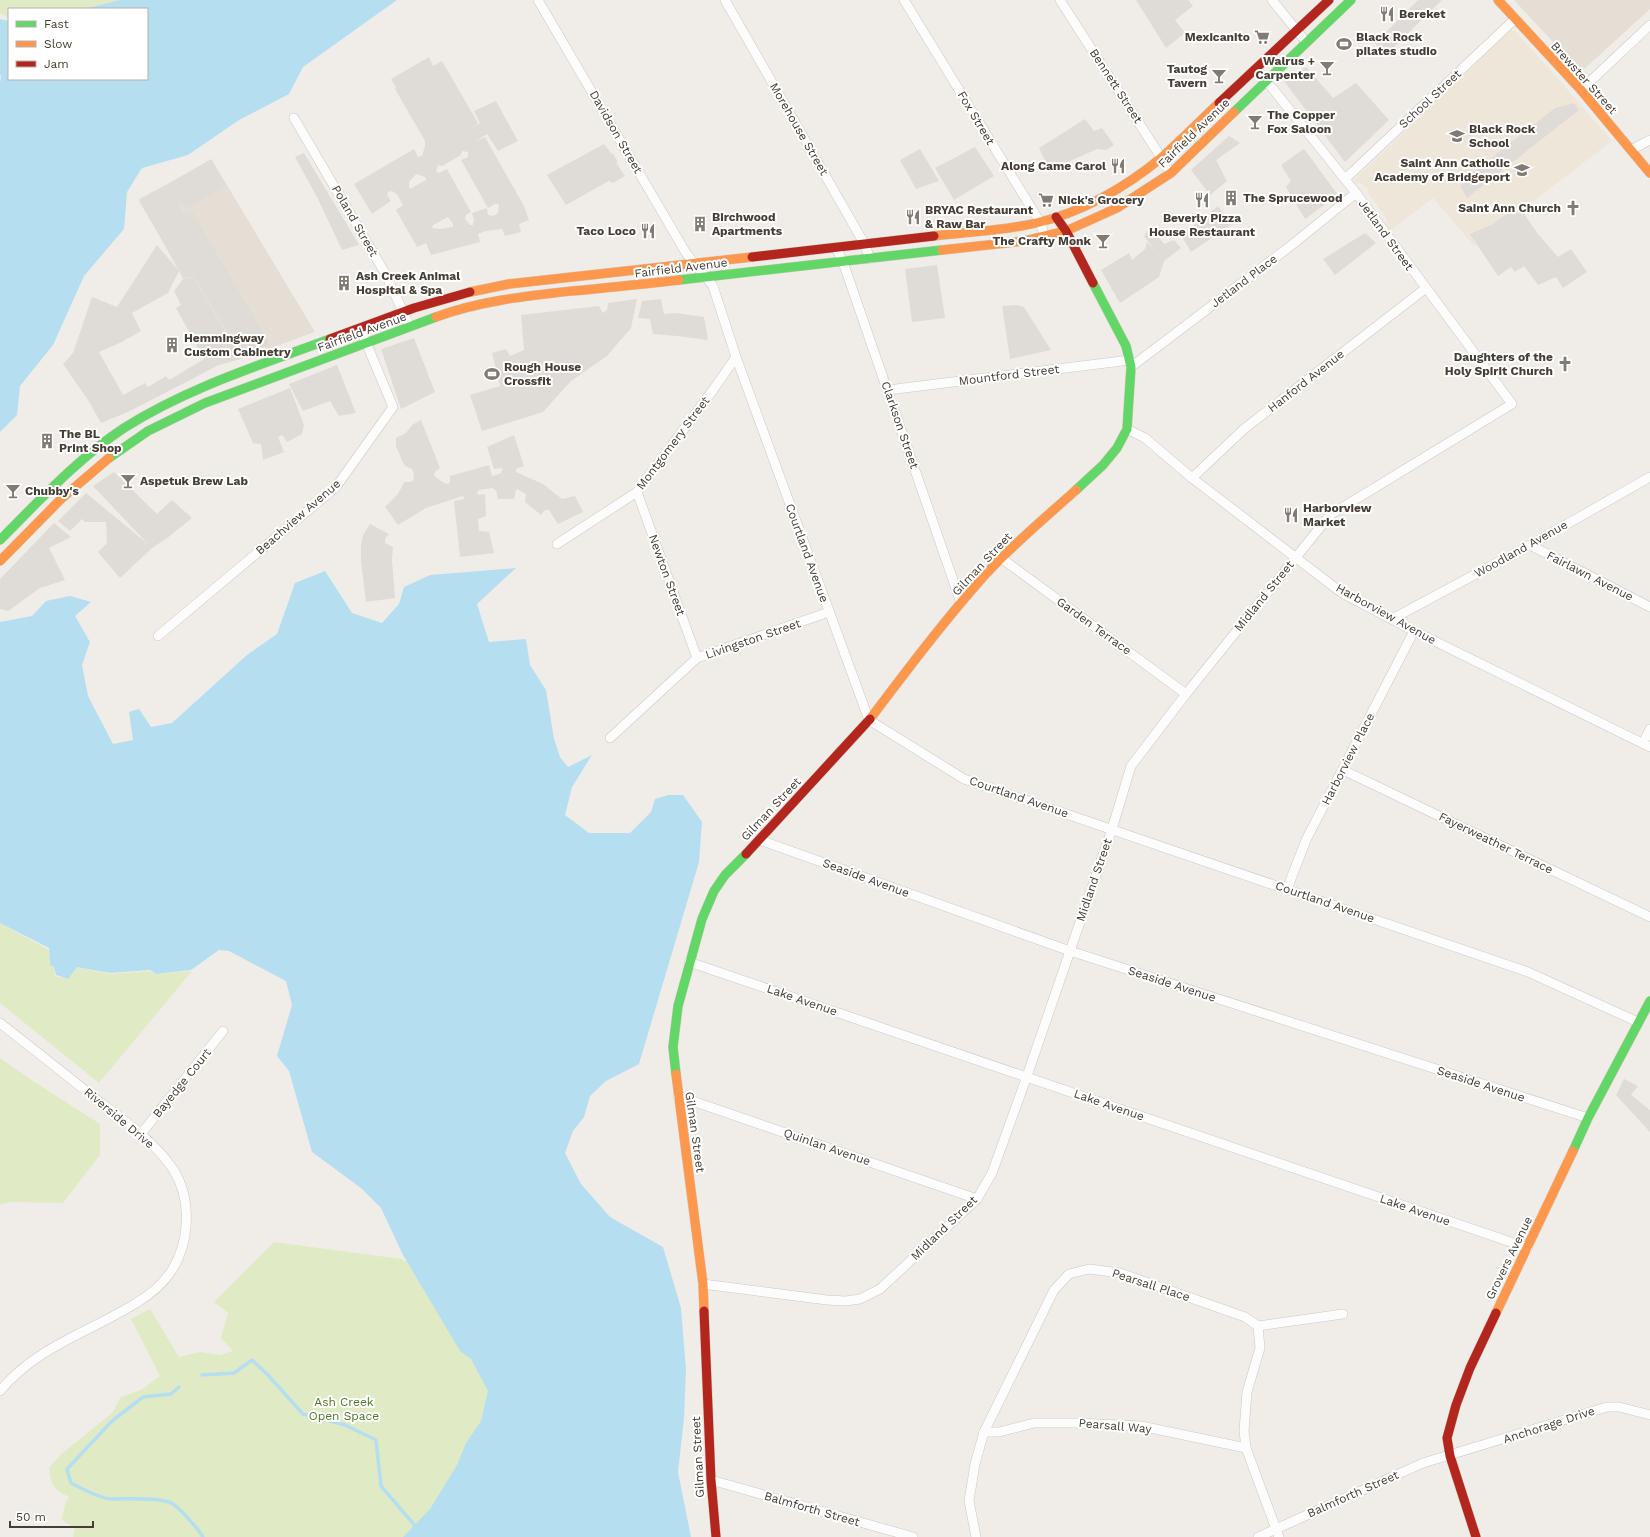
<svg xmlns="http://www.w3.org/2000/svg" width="1650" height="1537" font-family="'Work Sans',sans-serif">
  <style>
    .residential { fill: #e5ded5 }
    .education { fill: #eee7d9 }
    .green { fill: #e0ebc6 }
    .parking { fill: #dfdcd8; fill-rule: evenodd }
    .water { fill: #b5def0 }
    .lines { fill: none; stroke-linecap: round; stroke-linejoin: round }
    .stream { stroke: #b5def0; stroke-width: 3.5 }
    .street-casing { stroke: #ccc9c4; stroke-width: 10 }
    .fast-casing { stroke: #d0cabe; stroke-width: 10 }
    .slow-casing { stroke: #d0cabe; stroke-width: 10 }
    .jam-casing { stroke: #d0cabe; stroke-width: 10 }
    .street { stroke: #fdfcfc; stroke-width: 9 }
    .fast { stroke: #63d668; stroke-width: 9 }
    .slow { stroke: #ff974d; stroke-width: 9 }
    .jam { stroke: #b3261e; stroke-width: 9 }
    .labels { text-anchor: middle; stroke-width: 4; stroke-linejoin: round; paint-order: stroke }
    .poi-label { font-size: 12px; font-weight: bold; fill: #463d34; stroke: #fff; text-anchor: start }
    .street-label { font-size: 12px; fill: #463d34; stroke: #fff }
    .park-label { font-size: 12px; fill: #4c7b24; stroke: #fff }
  </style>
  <rect width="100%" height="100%" fill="#f0ede8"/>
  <g class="residential">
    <polygon points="1514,0 1650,0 1650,9 1581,72"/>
    <polygon points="212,160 315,332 241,359 194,278 183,279 139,199"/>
  </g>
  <polygon class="education" points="1511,30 1515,31 1553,73 1612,141 1474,246 1433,198 1390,231 1387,227 1386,218 1368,193 1368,189 1363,184 1355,183 1354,180"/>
  <g class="green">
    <polygon points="0,0 228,0 147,9 9,9 9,18 0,13"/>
    <polygon points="0,923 49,950 50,965 54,967 55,976 68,979 77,967 110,974 150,971 156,974 192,971 99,1083 0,1003"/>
    <polygon points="0,1058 33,1081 100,1124 100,1155 63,1203 9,1202 0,1205"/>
    <path d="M274,1242L402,1259L404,1261H418L495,1394L426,1537H73L75,1528L62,1520L65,1504L69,1497C53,1489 51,1485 49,1468L60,1455L112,1413L121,1397L141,1390L160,1376L131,1319L150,1309L179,1357L200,1352L220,1355L233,1351L221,1338L228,1313L214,1302Z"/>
  </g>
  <g class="parking">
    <polygon points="1136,0 1188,0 1193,6 1175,20 1185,33 1166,48"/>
    <polygon points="1418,0 1442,0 1386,55 1375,43"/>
    <path d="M429,57L433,66L442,61L478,123L470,129L480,123L474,111L496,101L518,141L498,151L487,134L476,141L485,137L524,206L529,220L519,224L521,232L505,236L502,229L486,231L478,234L480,242L431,255L426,243L417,247L396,210L403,205L397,194L392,191L388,192L387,195L391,201L372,214L354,184L414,149L418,157L422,156L425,146V141L395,89L396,87L391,79ZM462,151L468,152V157L461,160L488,208L495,204H498L499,206L498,213L493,216L488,215L487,208L472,213L474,220L473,225H470L465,219L466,215L471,212L447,169L439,173L436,171L438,165L442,166L461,155ZM416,174L425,177L426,180L410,189L409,187V182ZM448,217L453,224V227L440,229L432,228L433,225Z"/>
    <polygon points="1306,67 1333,98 1356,83 1389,120 1345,162 1284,81"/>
    <polygon points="1574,103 1579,110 1467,198 1460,186 1470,175 1555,108"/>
    <polygon points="1085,119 1094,131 1102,128 1114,145 1106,150 1097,149 1050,170 1039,148"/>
    <polygon points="1229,136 1240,143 1216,160 1227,181 1210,195 1191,170"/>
    <polygon points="604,144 611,153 613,154 618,162 616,163 625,176 613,183 609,181 566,205 547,175"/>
    <polygon points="975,147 994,176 954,200 935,168"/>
    <polygon points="920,149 939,181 916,189 900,160"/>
    <polygon points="1304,149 1338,195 1305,219 1286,187 1291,181 1281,165"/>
    <polygon points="304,153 359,245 342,250 318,199 295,157"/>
    <polygon points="211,159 226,186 186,209 182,201 178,205 184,215 192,211 271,346 242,355 193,275 184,277 139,201"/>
    <polygon points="1518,205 1538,234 1558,257 1571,249 1587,272 1563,288 1556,277 1538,285 1524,266 1515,272 1511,267 1498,276 1470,234 1493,224"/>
    <polygon points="1218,206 1231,225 1191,252 1182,237 1195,224"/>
    <polygon points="1150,227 1164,244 1174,240 1181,248 1164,261 1159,277 1120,303 1101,270 1129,253 1132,260 1145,249 1147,242 1156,252 1144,236"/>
    <polygon points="1365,233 1376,243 1335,275 1323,259"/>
    <polygon points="157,245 179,271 168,293 132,313 141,331 122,342 99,352 123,395 145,383 148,387 166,376 169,380 204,359 176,308 181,305 174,291 183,279 194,278 241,359 219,365 128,412 101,423 88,400 63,364 73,353 92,297 117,307"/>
    <polygon points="937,265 945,318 912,322 905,269"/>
    <polygon points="637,299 631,328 607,356 571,381 543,412 482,431 470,395 500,386 492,353 506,349 510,356 524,350 521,315 599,306 603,313 607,310 608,303"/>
    <polygon points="661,299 664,314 676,313 704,317 708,340 677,336 653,334 650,319 638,318 642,301"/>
    <polygon points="1016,305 1024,307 1051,350 1010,359 1002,306"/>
    <polygon points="414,338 435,392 401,409 381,349"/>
    <polygon points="337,365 356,413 339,416 330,401 303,411 289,384"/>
    <polygon points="290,388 304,425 302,434 287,442 282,435 278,437 284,452 263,460 261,444 253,443 238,409"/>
    <polygon points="421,420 440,468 435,472 434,476 444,483 448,484 450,482 450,476 489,465 492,476 500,474 503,468 494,469 487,447 514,435 524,466 516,469 516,472 543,484 562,499 575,496 583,512 558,524 549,510 545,510 541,515 525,502 526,494 517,489 516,490 514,499 498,499 496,491 493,488 479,490 477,493 478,495 485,494 486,516 478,519 479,531 489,532 494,553 460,557 454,501 464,499 463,496 426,508 398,525 385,507 398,494 404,482 410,482 413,481 414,474 412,469 405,466 403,463 396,446 396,438 406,433 412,425"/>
    <polygon points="114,472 157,514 172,500 192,518 166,539 152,548 120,578 98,552 107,543 106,522 85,522 82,519 70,531 58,521 86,493 148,544 93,486"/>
    <polygon points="54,523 71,537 49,548 65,580 40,588 8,611 0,609 0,579"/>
    <polygon points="370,524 389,534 385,539 385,543 393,547 392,560 395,598 366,602 361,561 361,545 363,535"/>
    <polygon points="1624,1079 1638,1086 1631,1095 1650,1110 1650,1132 1616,1095"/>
  </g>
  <g class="water">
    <polygon points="120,0 397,0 303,67 289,94 239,120 188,155 142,168 127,192 124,229 84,276 53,345 20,386 17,415 0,432 0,82 1,77 0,74 0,19 9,21 9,79 147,79 147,9 84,9"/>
    <polygon points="516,568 477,604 489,642 526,639 530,665 546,690 554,739 560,757 568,767 592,755 572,787 565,815 589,833 630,833 651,812 655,799 668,795 683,795 702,822 699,862 639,1064 606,1081 590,1096 584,1117 573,1131 565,1153 581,1184 610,1217 663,1247 681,1308 686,1370 684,1418 678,1472 691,1537 403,1537 430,1509 457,1465 466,1443 481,1421 488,1391 471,1359 460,1351 403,1255 381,1208 361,1188 312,1152 289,1071 277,1056 292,1005 286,981 229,951 219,950 191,970 156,974 150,970 110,973 77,967 68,979 56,975 54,967 50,965 49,948 0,923 0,622 32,616 46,601 70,596 91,602 75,616 90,642 82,665 88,696 113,744 133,740 129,712 139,709 151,727 172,723 247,655 277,634 295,583 325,571 352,613 382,623 399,604 404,587 430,575"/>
  </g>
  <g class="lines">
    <g class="stream">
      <polyline points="202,1375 234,1373 252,1360 267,1374 303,1414 345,1425 376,1440 381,1486 417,1528"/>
      <path d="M179,1387L171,1394L143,1397L112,1421L67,1469L71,1483C83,1489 98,1498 111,1499C128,1499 154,1497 169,1502C177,1504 198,1529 203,1537"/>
    </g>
    <g class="street-casing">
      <g id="street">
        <polyline points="538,0 686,253 713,286 736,357 869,720 964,779 1528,972 1638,1022"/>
        <polyline points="725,0 865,245 870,259"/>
        <polyline points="904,0 1040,222 1045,237"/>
        <polyline points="1060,0 1171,173"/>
        <polyline points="1272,0 1306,42"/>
        <polyline points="1581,90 1650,25"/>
        <polyline points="294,118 385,273 410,327"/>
        <polyline points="1631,150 1650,140"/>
        <polyline points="1345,179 1515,19"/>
        <polyline points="836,248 843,262 961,603"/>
        <polyline points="1131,367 1293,244 1356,193"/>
        <polyline points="888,390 1130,360"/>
        <polyline points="1127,429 1145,438 1192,478 1342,593 1414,631 1650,747"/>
        <polyline points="1192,478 1244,429 1426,288"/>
        <polyline points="637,492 697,658"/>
        <polyline points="557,544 637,492 713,390 736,357"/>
        <polyline points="1530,545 1650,607"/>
        <polyline points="1001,558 1186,694"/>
        <polyline points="1392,619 1530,545 1650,477"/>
        <polyline points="158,636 336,487 393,407 360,328"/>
        <polyline points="610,738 697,658 829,612"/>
        <polyline points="1643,743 1650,729"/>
        <polyline points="1343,770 1650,917"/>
        <polyline points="760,840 1070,951 1588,1118"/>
        <polyline points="1287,889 1306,840 1414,631"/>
        <polyline points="689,962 1528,1248"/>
        <path d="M0,1023C32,1048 65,1074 97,1100C124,1120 154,1141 173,1169C192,1199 190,1241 172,1270C163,1284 150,1295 136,1303C90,1332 36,1347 0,1391"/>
        <polyline points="678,1096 977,1199"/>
        <polyline points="141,1134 223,1031"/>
        <polyline points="703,1284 827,1300 846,1301 860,1299 880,1289 977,1199 992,1173 1027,1076 1112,829 1131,766 1186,694 1330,515 1512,404 1356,193 1257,69"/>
        <polyline points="1258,1326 1343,1314"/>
        <polyline points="984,1432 999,1432 1034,1423 1077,1423 1141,1426 1246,1448"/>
        <polyline points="711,1480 913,1537"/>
        <polyline points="976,1537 969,1501 975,1464 984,1432 1054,1290 1069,1274 1089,1269 1120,1273 1245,1317 1258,1326 1260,1348 1247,1392 1244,1431 1246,1448 1279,1537"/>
        <polyline points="1258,1537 1423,1463 1607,1407 1619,1407 1650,1415"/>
      </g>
    </g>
    <g class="fast-casing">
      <g id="fast">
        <polyline points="1234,112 1351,0"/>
        <polyline points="679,280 942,250"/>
        <polyline points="109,458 148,431 205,403 436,317"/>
        <polyline points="1076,490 1103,465 1117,448 1127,429 1131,367 1126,346 1093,283"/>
        <path d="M0,540C39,501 77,459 124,428C187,388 260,365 330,339"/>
        <polyline points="676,1074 673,1047 678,1006 702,919 714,891 725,875 746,854"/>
        <polyline points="1573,1151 1588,1118 1650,1001"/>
      </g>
    </g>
    <g class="slow-casing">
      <g id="slow">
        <polyline points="1498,0 1581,90 1650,173"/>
        <path d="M934,236C967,232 1003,231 1036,223C1081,213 1126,187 1161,158C1181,140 1200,121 1219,103"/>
        <polyline points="942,250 1024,241 1066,231 1117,208 1171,173 1234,112"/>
        <polyline points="470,292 509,284 752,257"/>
        <path d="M436,317C479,301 526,296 572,291C607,288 643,284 679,280"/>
        <polyline points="0,561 62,498 109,458"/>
        <path d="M870,719C907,670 944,621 984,576C1012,545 1045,518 1076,490"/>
        <polyline points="676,1074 703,1284 704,1311"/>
        <polyline points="1496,1313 1573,1151"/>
      </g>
    </g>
    <g class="jam-casing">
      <g id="jam">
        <polyline points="1219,103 1329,0"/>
        <polyline points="1056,217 1066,231 1093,283"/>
        <polyline points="752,257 934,236"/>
        <polyline points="330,339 414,308 470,292"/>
        <polyline points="746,854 870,719"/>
        <polyline points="704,1311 711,1480 716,1537"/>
        <polyline points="1476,1537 1450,1456 1447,1438 1456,1405 1470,1368 1496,1313"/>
      </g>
    </g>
    <use href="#street" class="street"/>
    <use href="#fast" class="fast"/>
    <use href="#slow" class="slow"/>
    <use href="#jam" class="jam"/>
  </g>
  <defs>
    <g id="restaurant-bare" transform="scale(1.2)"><path d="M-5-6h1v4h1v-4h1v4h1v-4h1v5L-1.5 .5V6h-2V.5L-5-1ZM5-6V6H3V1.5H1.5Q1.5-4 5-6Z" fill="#827b73" stroke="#fff" stroke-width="2.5" paint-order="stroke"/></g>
    <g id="supermarket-bare" transform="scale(1.2)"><path d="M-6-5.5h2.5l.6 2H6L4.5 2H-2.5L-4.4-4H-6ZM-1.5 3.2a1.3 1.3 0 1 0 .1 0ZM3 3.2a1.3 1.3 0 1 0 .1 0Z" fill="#827b73" stroke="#fff" stroke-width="2.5" paint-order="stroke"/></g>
    <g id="stadium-bare" transform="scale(1.2)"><path d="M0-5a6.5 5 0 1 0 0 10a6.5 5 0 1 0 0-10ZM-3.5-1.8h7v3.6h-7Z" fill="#827b73" stroke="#fff" stroke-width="2.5" paint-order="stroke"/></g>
    <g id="bar-bare" transform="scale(1.2)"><path d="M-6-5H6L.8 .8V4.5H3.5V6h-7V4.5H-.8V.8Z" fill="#827b73" stroke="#fff" stroke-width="2.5" paint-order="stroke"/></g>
    <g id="school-bare" transform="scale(1.2)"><path d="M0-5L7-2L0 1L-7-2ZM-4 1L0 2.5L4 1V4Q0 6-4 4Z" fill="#827b73" stroke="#fff" stroke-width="2.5" paint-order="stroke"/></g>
    <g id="building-bare" transform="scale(1.2)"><path d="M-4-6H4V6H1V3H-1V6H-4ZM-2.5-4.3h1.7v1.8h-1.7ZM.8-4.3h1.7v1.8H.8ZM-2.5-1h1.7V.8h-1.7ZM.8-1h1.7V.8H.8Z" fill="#827b73" stroke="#fff" stroke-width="2.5" paint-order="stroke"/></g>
    <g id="church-bare" transform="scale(1.2)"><path d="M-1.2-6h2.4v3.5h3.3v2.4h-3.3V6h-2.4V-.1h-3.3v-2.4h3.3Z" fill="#827b73" stroke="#fff" stroke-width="2.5" paint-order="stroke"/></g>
  </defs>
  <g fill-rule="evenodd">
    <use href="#restaurant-bare" x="1387" y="14"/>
    <use href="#supermarket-bare" x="1262" y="37"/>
    <use href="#stadium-bare" x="1344" y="44"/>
    <use href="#bar-bare" x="1327" y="68"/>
    <use href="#bar-bare" x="1219" y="76"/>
    <use href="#bar-bare" x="1255" y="122"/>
    <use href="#school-bare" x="1457" y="136"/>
    <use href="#restaurant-bare" x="1118" y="166"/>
    <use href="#school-bare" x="1522" y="170"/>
    <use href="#building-bare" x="1231" y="198"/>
    <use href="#supermarket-bare" x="1046" y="200"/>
    <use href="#restaurant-bare" x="1202" y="200"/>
    <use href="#church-bare" x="1573" y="208"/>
    <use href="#restaurant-bare" x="913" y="217"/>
    <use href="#building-bare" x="700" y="224"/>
    <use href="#restaurant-bare" x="648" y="231"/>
    <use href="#bar-bare" x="1103" y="241"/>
    <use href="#building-bare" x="344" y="283"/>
    <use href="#building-bare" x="172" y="345"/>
    <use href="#church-bare" x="1565" y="364"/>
    <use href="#stadium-bare" x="492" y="374"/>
    <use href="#building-bare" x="47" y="441"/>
    <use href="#bar-bare" x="128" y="481"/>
    <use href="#bar-bare" x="13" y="491"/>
    <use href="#restaurant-bare" x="1291" y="515"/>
  </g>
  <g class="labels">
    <g class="poi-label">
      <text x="1399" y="18">Bereket</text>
      <text x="1250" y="41" text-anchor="end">Mexicanito</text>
      <text x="1356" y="41">Black Rock<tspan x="1356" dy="14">pilates studio</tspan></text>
      <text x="1315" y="65" text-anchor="end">Walrus +<tspan x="1315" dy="14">Carpenter</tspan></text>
      <text x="1207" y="73" text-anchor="end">Tautog<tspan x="1207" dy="14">Tavern</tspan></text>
      <text x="1267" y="119">The Copper<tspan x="1267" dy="14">Fox Saloon</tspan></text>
      <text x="1469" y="133">Black Rock<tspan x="1469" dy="14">School</tspan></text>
      <text x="1510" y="167" text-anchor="end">Saint Ann Catholic<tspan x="1510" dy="14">Academy of Bridgeport</tspan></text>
      <text x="1106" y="170" text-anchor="end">Along Came Carol</text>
      <text x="1243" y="202">The Sprucewood</text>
      <text x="1058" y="204">Nick's Grocery</text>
      <text x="1561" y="212" text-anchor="end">Saint Ann Church</text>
      <text x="925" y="214">BRYAC Restaurant<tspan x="925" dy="14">&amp; Raw Bar</tspan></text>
      <text x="712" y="221">Birchwood<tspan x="712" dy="14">Apartments</tspan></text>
      <text x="1202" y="222" text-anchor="middle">Beverly Pizza<tspan x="1202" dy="14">House Restaurant</tspan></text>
      <text x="636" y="235" text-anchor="end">Taco Loco</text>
      <text x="1091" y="245" text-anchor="end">The Crafty Monk</text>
      <text x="356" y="280">Ash Creek Animal<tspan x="356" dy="14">Hospital &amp; Spa</tspan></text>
      <text x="184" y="342">Hemmingway<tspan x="184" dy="14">Custom Cabinetry</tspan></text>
      <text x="1553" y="361" text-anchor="end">Daughters of the<tspan x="1553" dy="14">Holy Spirit Church</tspan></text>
      <text x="504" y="371">Rough House<tspan x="504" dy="14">Crossfit</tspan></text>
      <text x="59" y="438">The BL<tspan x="59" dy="14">Print Shop</tspan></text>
      <text x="140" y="485">Aspetuk Brew Lab</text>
      <text x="25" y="495">Chubby's</text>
      <text x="1303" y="512">Harborview<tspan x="1303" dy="14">Market</tspan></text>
    </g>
    <g class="street-label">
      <text transform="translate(1584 78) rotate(48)" y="4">Brewster Street</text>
      <text transform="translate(1116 86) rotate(57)" y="4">Bennett Street</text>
      <text transform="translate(1430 99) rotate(-43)" y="4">School Street</text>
      <text transform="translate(976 118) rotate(59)" y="4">Fox Street</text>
      <text transform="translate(799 129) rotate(60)" y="4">Morehouse Street</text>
      <text transform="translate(616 132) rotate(60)" y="4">Davidson Street</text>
      <text transform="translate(1194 133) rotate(-44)" y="4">Fairfield Avenue</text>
      <text transform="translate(355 221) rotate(60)" y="4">Poland Street</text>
      <text transform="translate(1386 235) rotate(54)" y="4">Jetland Street</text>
      <text transform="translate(681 268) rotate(-7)" y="4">Fairfield Avenue</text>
      <text transform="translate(1244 281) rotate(-37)" y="4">Jetland Place</text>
      <text transform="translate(362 332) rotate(-20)" y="4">Fairfield Avenue</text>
      <text transform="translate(1009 375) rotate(-7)" y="4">Mountford Street</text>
      <text transform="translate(1306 381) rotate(-38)" y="4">Hanford Avenue</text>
      <text transform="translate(900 425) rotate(71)" y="4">Clarkson Street</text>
      <text transform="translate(673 443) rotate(-53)" y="4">Montgomery Street</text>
      <text transform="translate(298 517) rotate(-41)" y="4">Beachview Avenue</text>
      <text transform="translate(1521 549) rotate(-29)" y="4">Woodland Avenue</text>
      <text transform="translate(807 553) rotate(70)" y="4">Courtland Avenue</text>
      <text transform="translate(982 564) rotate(-47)" y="4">Gilman Street</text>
      <text transform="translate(667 575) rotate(70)" y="4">Newton Street</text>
      <text transform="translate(1590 576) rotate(27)" y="4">Fairlawn Avenue</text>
      <text transform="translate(1264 596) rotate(-51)" y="4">Midland Street</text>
      <text transform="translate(1386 614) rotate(29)" y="4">Harborview Avenue</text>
      <text transform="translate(1094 626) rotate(36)" y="4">Garden Terrace</text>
      <text transform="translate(753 639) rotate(-19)" y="4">Livingston Street</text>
      <text transform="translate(1348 759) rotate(-63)" y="4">Harborview Place</text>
      <text transform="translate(1019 797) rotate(19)" y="4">Courtland Avenue</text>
      <text transform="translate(771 809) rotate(-47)" y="4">Gilman Street</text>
      <text transform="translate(1496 843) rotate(26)" y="4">Fayerweather Terrace</text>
      <text transform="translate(866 878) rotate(20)" y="4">Seaside Avenue</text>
      <text transform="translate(1094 880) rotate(-71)" y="4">Midland Street</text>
      <text transform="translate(1325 902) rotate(19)" y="4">Courtland Avenue</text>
      <text transform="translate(1172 984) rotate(18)" y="4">Seaside Avenue</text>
      <text transform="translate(802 1000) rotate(19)" y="4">Lake Avenue</text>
      <text transform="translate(182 1083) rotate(-51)" y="4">Bayedge Court</text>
      <text transform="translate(1481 1084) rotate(18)" y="4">Seaside Avenue</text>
      <text transform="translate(1109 1105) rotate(19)" y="4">Lake Avenue</text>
      <text transform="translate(119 1118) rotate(40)" y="4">Riverside Drive</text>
      <text transform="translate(695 1132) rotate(82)" y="4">Gilman Street</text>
      <text transform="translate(827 1147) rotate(19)" y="4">Quinlan Avenue</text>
      <text transform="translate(1415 1210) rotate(19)" y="4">Lake Avenue</text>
      <text transform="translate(944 1228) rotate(-44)" y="4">Midland Street</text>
      <text transform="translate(1509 1258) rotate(-64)" y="4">Grovers Avenue</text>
      <text transform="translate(1151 1285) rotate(18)" y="4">Pearsall Place</text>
      <text transform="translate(1549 1425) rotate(-18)" y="4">Anchorage Drive</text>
      <text transform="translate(1115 1426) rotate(5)" y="4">Pearsall Way</text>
      <text transform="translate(698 1457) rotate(-93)" y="4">Gilman Street</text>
      <text transform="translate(1353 1494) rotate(-24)" y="4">Balmforth Street</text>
      <text transform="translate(812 1509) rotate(16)" y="4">Balmforth Street</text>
    </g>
    <g class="park-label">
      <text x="344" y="1406">Ash Creek<tspan x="344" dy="14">Open Space</tspan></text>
    </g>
  </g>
  <rect x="8" y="8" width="140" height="72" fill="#ffffff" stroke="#b5b1ae"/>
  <rect x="16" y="21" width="20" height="6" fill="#63d668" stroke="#b5b1ae"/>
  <text x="44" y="28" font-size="12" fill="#463d34">Fast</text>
  <rect x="16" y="41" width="20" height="6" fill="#ff974d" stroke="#b5b1ae"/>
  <text x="44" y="48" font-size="12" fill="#463d34">Slow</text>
  <rect x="16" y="61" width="20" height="6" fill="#b3261e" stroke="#b5b1ae"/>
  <text x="44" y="68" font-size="12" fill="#463d34">Jam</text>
  <path d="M10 1521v6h83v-6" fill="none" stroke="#463d34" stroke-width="2"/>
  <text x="16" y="1521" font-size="12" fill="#463d34" stroke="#ffffff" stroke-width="3" paint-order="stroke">50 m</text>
</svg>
